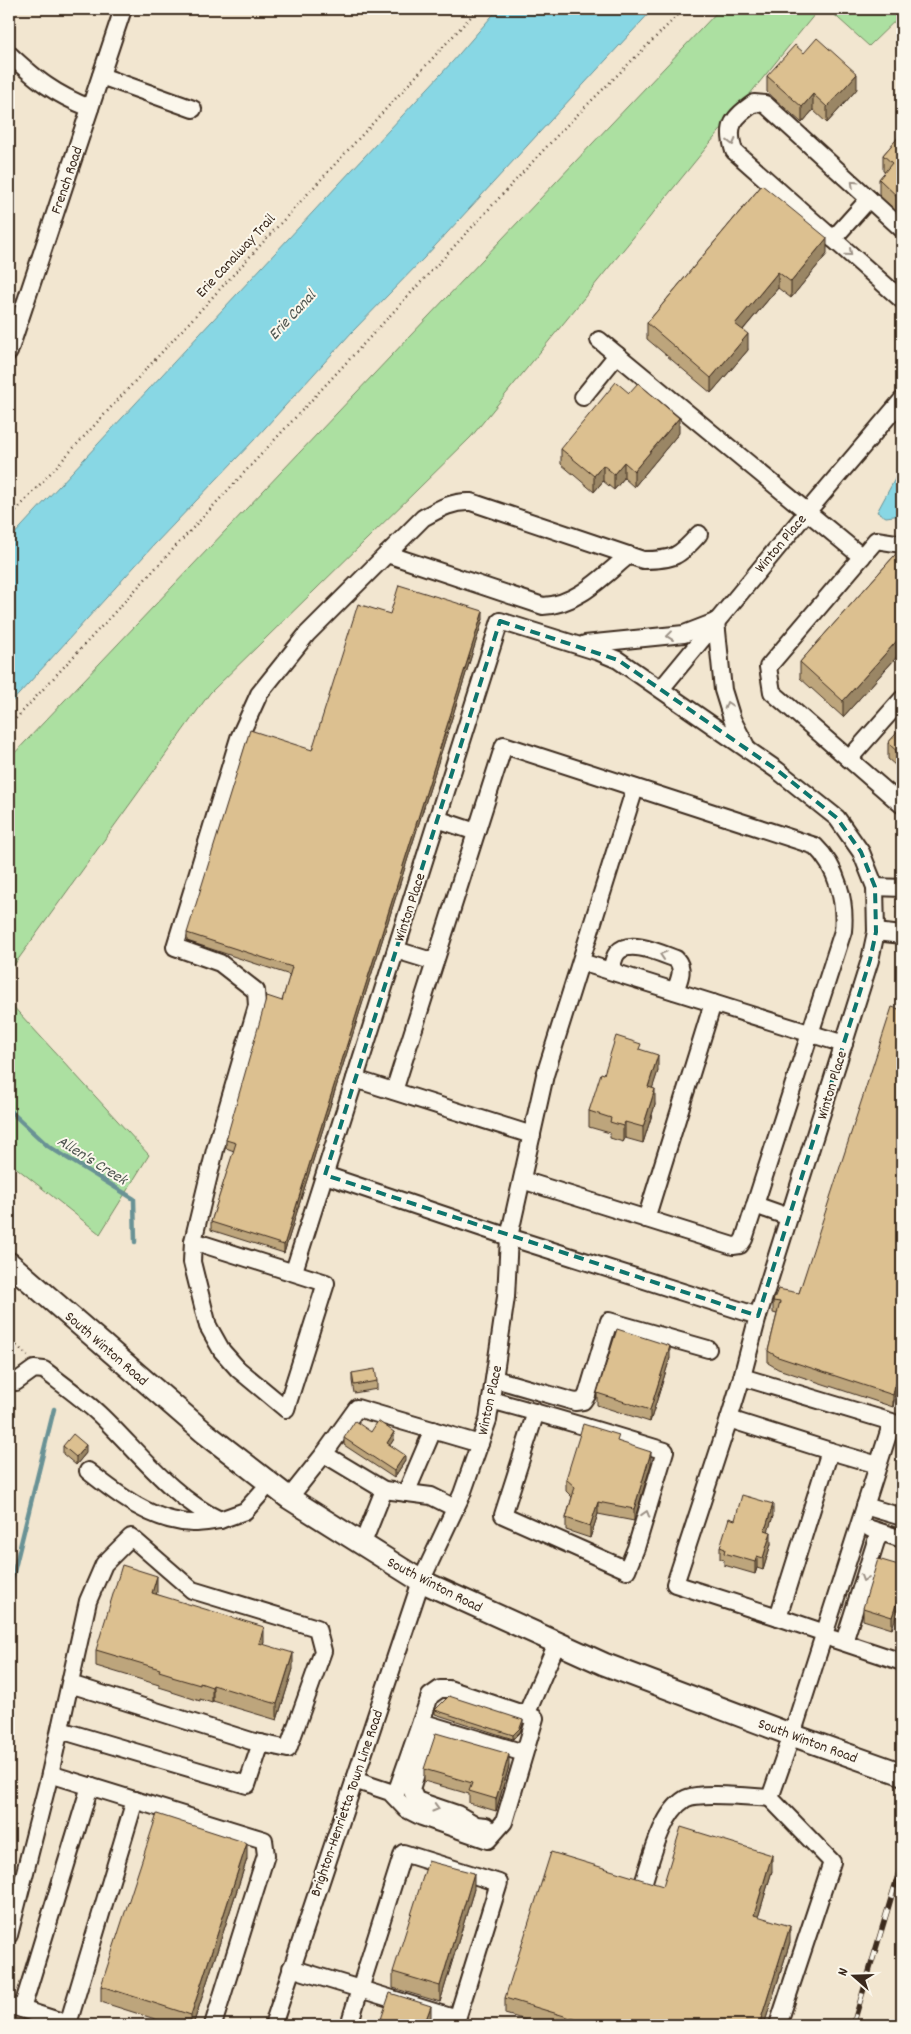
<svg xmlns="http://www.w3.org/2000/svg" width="911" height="2034" font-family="Dekko,sans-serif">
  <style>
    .green { fill: #ace0a1; stroke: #748560 }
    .water { fill: #88d7e4; stroke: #699295 }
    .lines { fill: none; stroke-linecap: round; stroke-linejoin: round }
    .stream { stroke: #699295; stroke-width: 4.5 }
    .minor-casing { stroke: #3b2a1e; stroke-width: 20 }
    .major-casing { stroke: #3b2a1e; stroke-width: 25 }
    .path { stroke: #3b2a1e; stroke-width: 2.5; stroke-dasharray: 1 4; stroke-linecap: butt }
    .minor { stroke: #fbf7ec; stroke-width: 16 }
    .major { stroke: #fbf7ec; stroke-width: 21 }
    .rail-casing { stroke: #3b2a1e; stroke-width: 5.5 }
    .rail { stroke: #fbf7ec; stroke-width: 4; stroke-dasharray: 11; stroke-linecap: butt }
    .wall { fill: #bda57c; stroke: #3b2a1e }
    .shaded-wall { fill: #9a8665; stroke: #3b2a1e }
    .building { fill: #dcc090; stroke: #3b2a1e }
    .oneway { stroke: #9b9085 }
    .marked { fill: none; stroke: #0f766e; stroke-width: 4; stroke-dasharray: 10 6; stroke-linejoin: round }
    .labels { text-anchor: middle; stroke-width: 4; stroke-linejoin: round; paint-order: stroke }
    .street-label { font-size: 15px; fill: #3b2a1e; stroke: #fbf7ec }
    .water-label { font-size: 16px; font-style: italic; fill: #4e5550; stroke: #fbf7ec }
  </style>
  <rect width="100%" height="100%" fill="#f2e6d0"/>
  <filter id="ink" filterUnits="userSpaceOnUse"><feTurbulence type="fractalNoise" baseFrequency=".02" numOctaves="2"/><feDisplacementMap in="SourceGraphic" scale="10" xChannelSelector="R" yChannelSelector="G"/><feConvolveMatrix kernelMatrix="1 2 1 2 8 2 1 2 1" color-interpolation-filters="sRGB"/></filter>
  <g filter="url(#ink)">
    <g class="green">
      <polygon points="720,9 819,9 471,437 210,693 9,972 9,759"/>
      <polygon points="828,9 902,9 902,14 869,46"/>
      <polygon points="9,1002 149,1155 100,1234 9,1162"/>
    </g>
    <g class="water">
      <polygon points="498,9 653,9 424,258 352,332 255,439 154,545 9,705 9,540 453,61"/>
      <polygon points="902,466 902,515 886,517 877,512"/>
    </g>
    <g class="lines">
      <g class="stream">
        <polyline points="9,1110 48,1146 134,1199 135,1242"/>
        <polyline points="9,1592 54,1409"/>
      </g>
      <g class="minor-casing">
        <g id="minor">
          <path d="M9,54C37,80 54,94 90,108"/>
          <polyline points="101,76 193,109"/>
          <path d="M902,229L765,104L754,103C733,118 726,125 734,151L902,300"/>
          <polyline points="833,239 869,199"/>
          <polyline points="599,340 862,557"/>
          <polyline points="9,352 123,9"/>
          <polyline points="583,397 617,355"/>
          <polyline points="902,544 876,540 768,667 772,692 902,805"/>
          <path d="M387,554L543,606C577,605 603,576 629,555"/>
          <polyline points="716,621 723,690 732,719 746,746"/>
          <polyline points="585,644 684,634 715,622"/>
          <polyline points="661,689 807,512 902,400"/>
          <polyline points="849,759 902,699"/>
          <polyline points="437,819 476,832"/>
          <polyline points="875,887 902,888"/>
          <polyline points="876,932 902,935"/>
          <polyline points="396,950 435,962"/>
          <polyline points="581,962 844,1044"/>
          <path d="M611,971C612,966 614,957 617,953C629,938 662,954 676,959C685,969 679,980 675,991"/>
          <polyline points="355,1079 532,1135"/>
          <path d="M394,1091L504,745L815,846C837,867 846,901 843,931L744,1239L740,1245L733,1246L522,1180"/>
          <polyline points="325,1175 509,1237 758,1316"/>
          <polyline points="755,1205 789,1217"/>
          <polyline points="646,1219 713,1003"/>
          <path d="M193,1241L326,1283L286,1409L238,1369L222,1351L208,1326L192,1262L193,1241L215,1150L257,1006L256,991L220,963L175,947L239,738L259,694L307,634L423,518C439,509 452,501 471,502L643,560C673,560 679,557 699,534"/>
          <polyline points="294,1271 500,621 599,652 618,660 777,770 837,818 861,852 875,887 876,932 870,960 758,1316 742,1377 892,1422 792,1735 770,1798 832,1862 778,2025"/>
          <polyline points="742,1377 729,1419 830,1451 778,1617 825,1633"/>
          <polyline points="495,1379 575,1402 583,1401 587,1395 609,1321 708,1349"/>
          <path d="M9,1382H16L34,1369L44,1370C62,1384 82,1398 99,1414C136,1449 173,1499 220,1520L245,1511L270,1483"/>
          <path d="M491,1400C550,1416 607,1433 665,1451L636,1548L627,1570L503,1515L536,1412"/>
          <polyline points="729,1419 675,1584 778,1617"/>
          <polyline points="830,1451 878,1465"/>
          <polyline points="324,1454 384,1490 431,1496 455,1508"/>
          <path d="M88,1471C118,1495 153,1522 193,1523C202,1523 212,1521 220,1520"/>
          <polyline points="406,1493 433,1430"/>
          <polyline points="289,1498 324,1454 357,1408 480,1444"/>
          <polyline points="865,1506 902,1517"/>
          <polyline points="871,1529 902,1539"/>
          <polyline points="362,1545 384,1490"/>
          <polyline points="833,1639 902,1662"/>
          <polyline points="844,1642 876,1541 881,1533"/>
          <polyline points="526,1715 557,1643"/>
          <polyline points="421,1722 524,1753"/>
          <polyline points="60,1730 247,1785 261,1743"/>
          <polyline points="427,1739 411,1789 416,1800 457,1814 476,1825 486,1826"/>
          <polyline points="50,1774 264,1840 266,1855 213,2025"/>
          <polyline points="354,1780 390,1792 406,1809 422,1817 488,1840 504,1822 535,1718 449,1689 440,1689 430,1696 395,1796"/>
          <polygon points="403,1853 499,1883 457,2019 360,1989"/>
          <path d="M644,1881C652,1856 662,1813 685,1799C698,1791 752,1797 770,1798"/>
          <polyline points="9,1935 50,1774 88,1601 104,1564 131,1537 192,1590 317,1628 323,1651 288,1749 251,1741 70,1684"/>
          <polyline points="291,1968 360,1989 349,2025"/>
          <polyline points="9,2005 72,2025"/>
          <polyline points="22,2009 90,1786"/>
          <polyline points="68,2024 135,1800"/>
          <polyline points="273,2025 421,1581 462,1494 488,1420 506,1297 509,1237 545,1075 635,788"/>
        </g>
      </g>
      <g class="major-casing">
        <polyline id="major" points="9,1263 205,1433 289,1498 421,1581 604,1664 792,1735 902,1774"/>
      </g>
      <g class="path">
        <polyline points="9,518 478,9"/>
        <polyline points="9,726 565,127 684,9"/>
        <polyline points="9,1339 28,1356"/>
      </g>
      <use href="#minor" class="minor"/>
      <use href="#major" class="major"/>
      <g class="rail-casing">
        <polyline id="rail" points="853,2025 902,1862"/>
      </g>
      <use href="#rail" class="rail"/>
    </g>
    <g class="wall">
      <polygon points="804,53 857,89 827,123 813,110 802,123 767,92 767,76"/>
      <polygon points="902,133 902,216 879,195 879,179 885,172 883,171 883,155"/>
      <polygon points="762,185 827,254 791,298 778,288 743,330 748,350 711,393 647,339 647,323"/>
      <polygon points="679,433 634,487 624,478 614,490 603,481 594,492 561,464 561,449"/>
      <polygon points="902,547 902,651 843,717 800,678 800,662"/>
      <polygon points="390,614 483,619 284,1253 211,1230 211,1222 234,1151 226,1148 226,1140 282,1001 290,975 187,941 187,933 312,750"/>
      <polygon points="902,727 902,771 888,759 888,743"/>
      <polygon points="902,1010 902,1397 895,1396 893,1407 778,1369 768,1363 768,1351 777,1314 773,1313 773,1301 799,1293"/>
      <polygon points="641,1050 658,1071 652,1088 655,1105 643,1143 625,1138 623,1142 610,1138 610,1133 589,1127 589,1111 604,1074"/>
      <polygon points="670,1358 650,1422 597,1405 597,1393"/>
      <polygon points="352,1373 377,1381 377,1389 354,1393 352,1381"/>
      <polygon points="371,1432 394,1439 390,1445 405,1461 394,1478 344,1445 344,1438"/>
      <polygon points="619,1442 651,1464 634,1521 598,1514 590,1538 566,1530 566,1518 572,1497 566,1491 566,1479"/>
      <polygon points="63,1446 86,1453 76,1465 63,1454"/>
      <polygon points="773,1516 768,1531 771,1544 763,1570 757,1568 755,1574 724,1565 724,1560 720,1559 720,1547 735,1520"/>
      <polygon points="902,1566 892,1629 863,1620 863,1608"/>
      <polygon points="157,1592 156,1594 264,1642 263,1644 293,1669 277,1720 213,1701 212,1703 200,1699 200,1701 172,1692 172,1691 159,1687 159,1685 96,1666 96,1650"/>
      <polygon points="435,1710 523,1724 520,1732 513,1739 435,1714"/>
      <polygon points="509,1766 496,1811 469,1803 469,1794 424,1781 424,1769"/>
      <polygon points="247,1859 193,2025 174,2025 101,2002 101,1986"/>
      <polygon points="772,1871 758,1917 790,1942 764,2025 543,2025 505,2014 505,1998 663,1886"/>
      <polygon points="474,1889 440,2002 393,1988 393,1972"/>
    </g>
    <g class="shaded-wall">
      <polygon points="857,74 857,89 827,123 827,107"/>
      <polygon points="813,94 813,110 802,123 802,107"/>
      <polygon points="827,238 827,254 791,298 791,282"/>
      <polygon points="778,272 778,288 735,339 735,324"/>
      <polygon points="748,334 748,350 711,393 711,378"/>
      <polygon points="679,418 679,433 634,487 634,471"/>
      <polygon points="624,462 624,478 614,490 614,474"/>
      <polygon points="603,465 603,481 594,492 594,476"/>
      <polygon points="483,611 483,619 284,1253 284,1245"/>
      <polygon points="902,635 902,651 843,717 843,701"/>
      <polygon points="658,1055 658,1071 648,1102 648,1087"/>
      <polygon points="655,1089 655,1105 643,1143 643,1127"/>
      <polygon points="625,1122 625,1138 623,1142 623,1126"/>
      <polygon points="670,1346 670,1358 650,1422 650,1410"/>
      <polygon points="895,1384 895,1396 893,1407 893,1395"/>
      <polygon points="394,1432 394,1439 387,1450 387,1443"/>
      <polygon points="12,1439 12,1448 9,1457 9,1448"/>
      <polygon points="86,1445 86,1453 76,1465 76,1457"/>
      <polygon points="651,1452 651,1464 634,1521 634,1509"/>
      <polygon points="405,1455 405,1461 394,1478 394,1471"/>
      <polygon points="598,1502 598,1514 590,1538 590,1526"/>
      <polygon points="773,1504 773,1516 765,1542 765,1530"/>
      <polygon points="771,1532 771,1544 763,1570 763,1558"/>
      <polygon points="757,1556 757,1568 755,1574 755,1562"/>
      <polygon points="157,1576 157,1592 152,1608 152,1593"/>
      <polygon points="902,1586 902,1598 892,1629 892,1617"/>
      <polygon points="264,1627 264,1642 259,1659 259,1643"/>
      <polygon points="293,1653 293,1669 277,1720 277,1704"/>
      <polygon points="213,1685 213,1701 212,1703 212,1687"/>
      <polygon points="523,1720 523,1724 520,1732 513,1739 513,1735"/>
      <polygon points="509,1754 509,1766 496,1811 496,1799"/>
      <polygon points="247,1843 247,1859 193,2025 191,2025 191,2015"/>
      <polygon points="772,1855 772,1871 754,1931 754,1915"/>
      <polygon points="474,1873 474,1889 440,2002 440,1986"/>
      <polygon points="790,1926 790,1942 764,2025 759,2025"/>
      <polygon points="431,2006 431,2021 429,2025 424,2025"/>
    </g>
    <g class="building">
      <polygon points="817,38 857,74 827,107 813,94 802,107 767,76 795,45 804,53"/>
      <polygon points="902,133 902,201 879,179 892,163 883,155"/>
      <polygon points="762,185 827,238 791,282 778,272 735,324 748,334 711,378 647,323"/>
      <polygon points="616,382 629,393 638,383 679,418 634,471 624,462 614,474 603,465 594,476 561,449"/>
      <polygon points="902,547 902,635 843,701 800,662"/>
      <polygon points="399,585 483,611 284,1245 211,1222 236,1143 226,1140 267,996 282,1001 292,967 187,933 250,730 312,750 358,604 390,614"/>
      <polygon points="902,727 902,756 888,743"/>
      <polygon points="892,1007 902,1010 902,1385 895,1384 893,1395 778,1357 768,1351 780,1302 773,1301 778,1289 799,1293"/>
      <polygon points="616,1036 641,1044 639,1049 658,1055 648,1087 655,1089 643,1127 625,1122 623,1126 610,1122 611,1118 589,1111 601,1073 604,1074"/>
      <polygon points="617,1329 670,1346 650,1410 597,1393"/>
      <polygon points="375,1369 377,1381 354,1385 352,1373"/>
      <polygon points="355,1421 371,1432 378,1421 394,1432 387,1443 405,1455 394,1471 344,1438"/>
      <polygon points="583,1424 619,1435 617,1441 651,1452 634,1509 598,1502 590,1526 566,1518 575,1487 566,1479"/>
      <polygon points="73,1434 86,1445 76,1457 63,1446"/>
      <polygon points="9,1438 12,1439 9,1448"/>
      <polygon points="742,1495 773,1504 765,1530 771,1532 763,1558 757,1556 755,1562 724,1553 725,1549 720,1547 729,1518 735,1520"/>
      <polygon points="878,1559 902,1566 902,1586 892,1617 863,1608"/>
      <polygon points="122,1565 157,1576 152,1593 264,1627 259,1643 293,1653 277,1704 213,1685 212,1687 200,1683 200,1685 172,1677 172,1675 159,1671 160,1669 96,1650"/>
      <polygon points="449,1696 523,1720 520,1728 513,1735 435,1710"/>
      <polygon points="436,1733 509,1754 496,1799 469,1791 472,1783 424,1769"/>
      <polygon points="157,1814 247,1843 191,2015 101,1986"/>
      <polygon points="681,1827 772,1855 754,1915 790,1926 759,2025 594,2025 505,1998 551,1852 663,1886"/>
      <polygon points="428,1861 474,1873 440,1986 393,1972"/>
      <polygon points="390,1993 431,2006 424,2025 379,2025"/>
    </g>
    <defs><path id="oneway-chevron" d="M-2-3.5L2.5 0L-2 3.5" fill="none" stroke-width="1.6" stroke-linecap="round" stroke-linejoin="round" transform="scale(1.25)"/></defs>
    <g class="oneway">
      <use href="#oneway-chevron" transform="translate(732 142) rotate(76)"/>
      <use href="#oneway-chevron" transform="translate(854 184) rotate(-137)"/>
      <use href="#oneway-chevron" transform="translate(849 253) rotate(41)"/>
      <use href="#oneway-chevron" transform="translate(670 636) rotate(173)"/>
      <use href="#oneway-chevron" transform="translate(728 705) rotate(-108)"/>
      <use href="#oneway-chevron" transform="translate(663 955) rotate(-162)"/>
      <use href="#oneway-chevron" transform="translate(646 1514) rotate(-73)"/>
      <use href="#oneway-chevron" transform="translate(864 1578) rotate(108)"/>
      <use href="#oneway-chevron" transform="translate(436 1808) rotate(16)"/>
    </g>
  </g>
  <path class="marked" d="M500,621L618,660L777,770L837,818L861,852L875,887L876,932L870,960L758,1316L325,1175Z"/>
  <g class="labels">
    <g class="street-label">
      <text transform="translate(66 180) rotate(-71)" y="5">French Road</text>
      <text transform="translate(235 255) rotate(-47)" y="5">Erie Canalway Trail</text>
      <text transform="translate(780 543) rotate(-50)" y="5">Winton Place</text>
      <text transform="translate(409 907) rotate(-72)" y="5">Winton Place</text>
      <text transform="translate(831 1085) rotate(-73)" y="5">Winton Place</text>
      <text transform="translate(107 1348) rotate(41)" y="5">South Winton Road</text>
      <text transform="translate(489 1400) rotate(-78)" y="5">Winton Place</text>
      <text transform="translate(435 1584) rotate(27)" y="5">South Winton Road</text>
      <text transform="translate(808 1740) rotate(20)" y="5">South Winton Road</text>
      <text transform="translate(346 1803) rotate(-71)" y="5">Brighton-Henrietta Town Line Road</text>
    </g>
    <g class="water-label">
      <text transform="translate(291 314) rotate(-47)" y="6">Erie Canal</text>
      <text transform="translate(93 1159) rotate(32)" y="6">Allen's Creek</text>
    </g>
  </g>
  <rect width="911" height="2034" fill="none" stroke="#fbf7ec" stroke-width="30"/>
  <rect x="15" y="15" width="881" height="2004" fill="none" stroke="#3b2a1e" stroke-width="2" filter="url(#ink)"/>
  <g transform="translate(854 1976) rotate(290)" stroke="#fbf7ec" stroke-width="4" paint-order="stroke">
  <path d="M0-4L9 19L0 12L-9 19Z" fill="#3b2a1e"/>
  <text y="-8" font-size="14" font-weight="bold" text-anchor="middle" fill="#3b2a1e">N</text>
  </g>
</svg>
